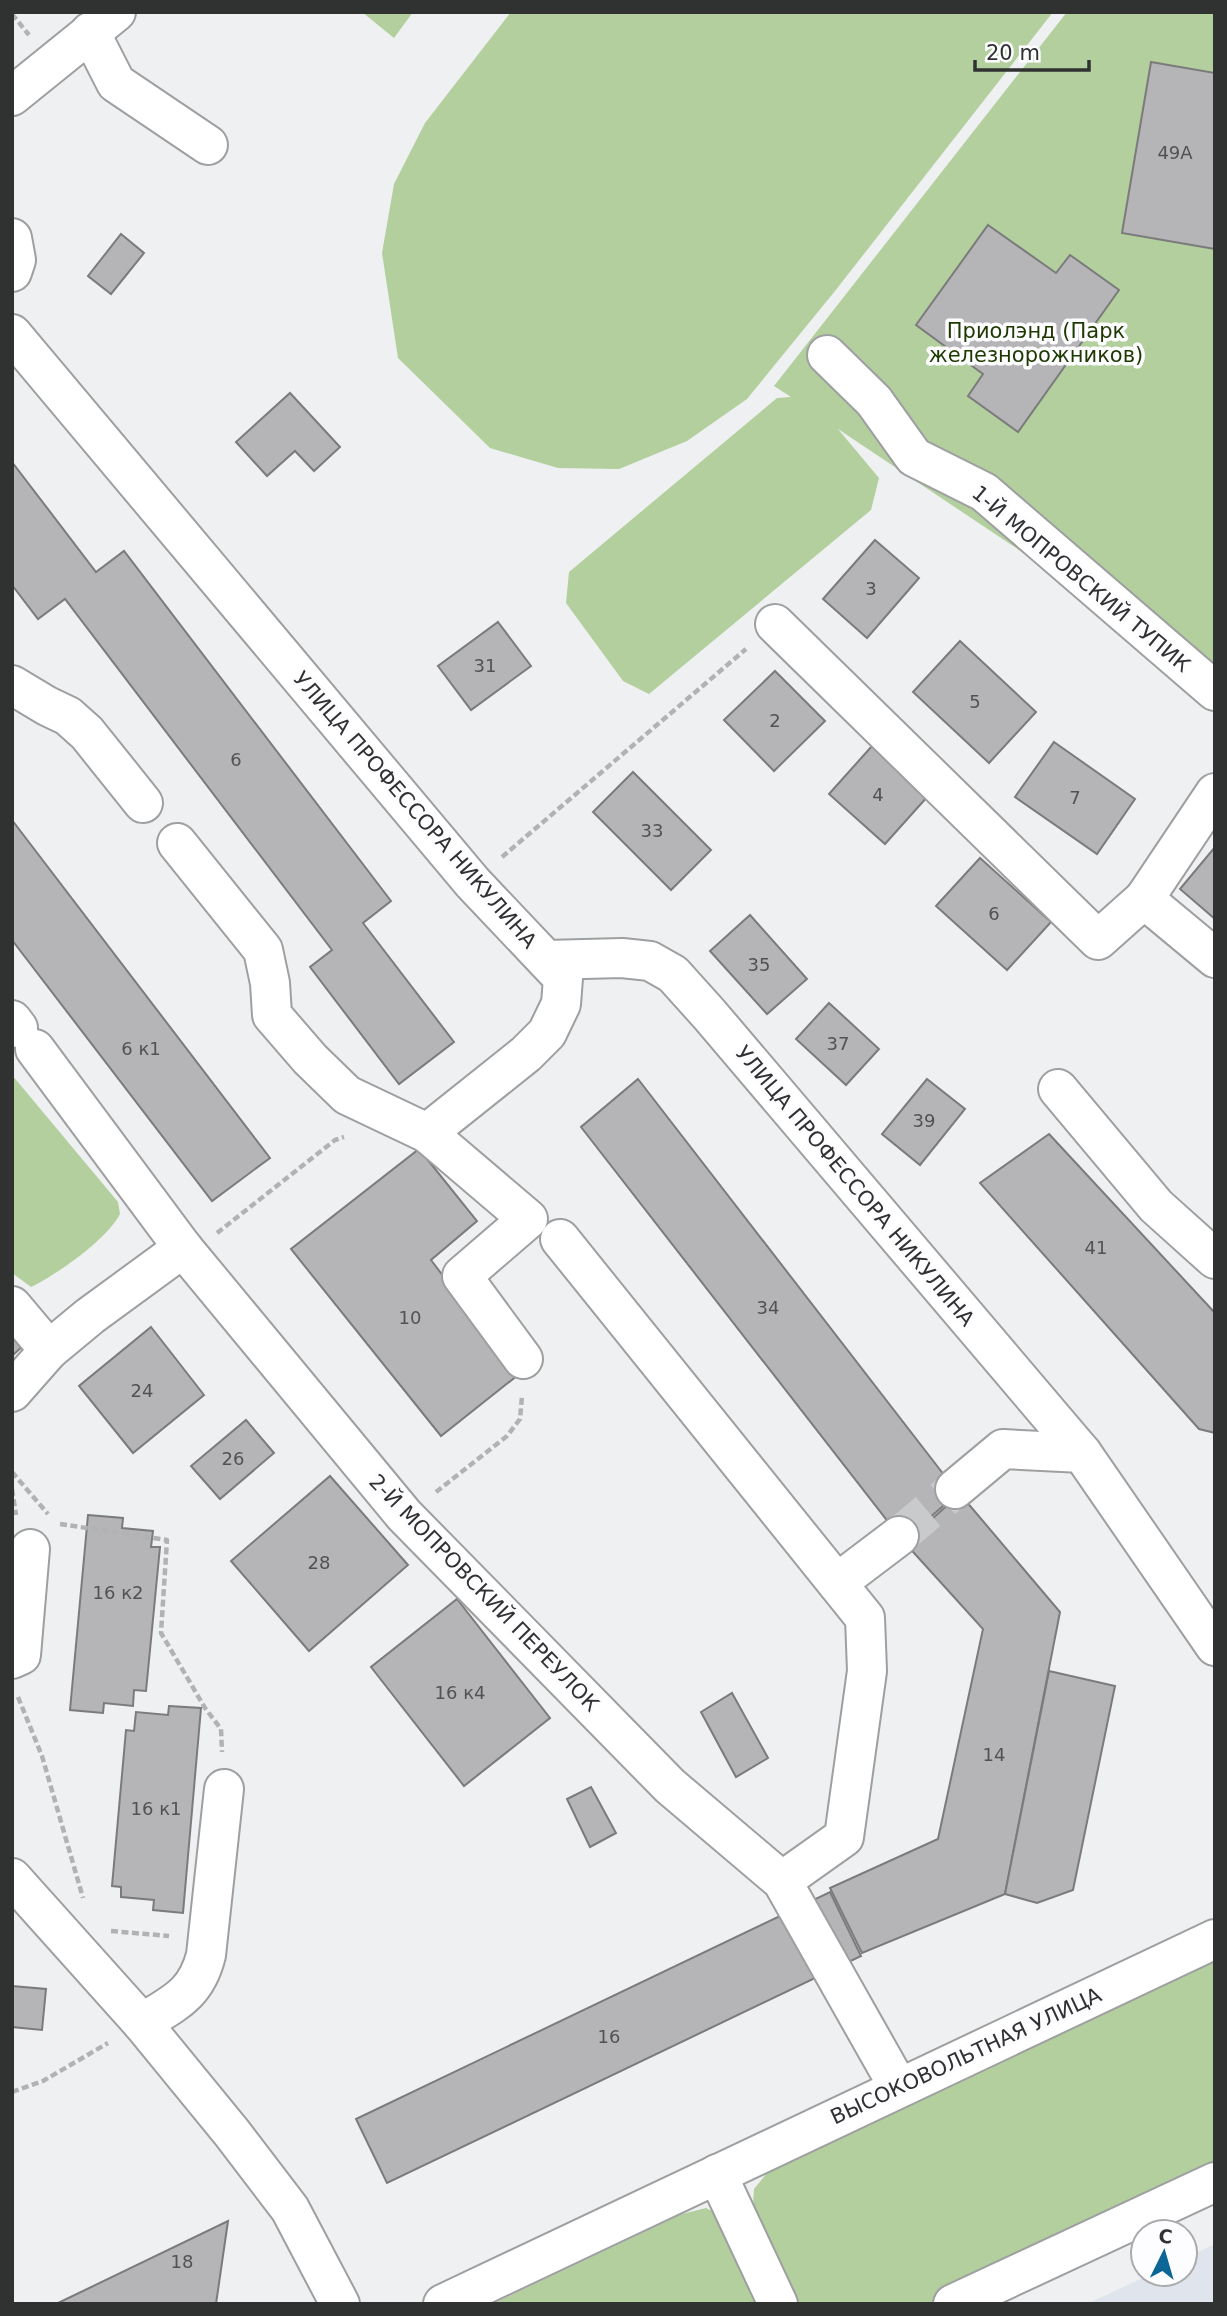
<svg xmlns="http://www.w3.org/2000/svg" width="1227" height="2316" font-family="'DejaVu Sans',sans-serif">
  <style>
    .built { fill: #e0e4ec }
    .green { fill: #b2cf9d }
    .building { fill: #b5b5b7; stroke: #7b7b7c; stroke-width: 2 }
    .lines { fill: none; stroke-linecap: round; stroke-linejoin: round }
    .minor-tunnel { stroke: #c9cacb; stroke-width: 38; stroke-dasharray: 38 19; stroke-linecap: butt }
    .minor-casing { stroke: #9e9fa0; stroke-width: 42 }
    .path { stroke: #b1b2b3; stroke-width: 4.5; stroke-dasharray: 7 3.5; stroke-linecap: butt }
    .minor { stroke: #fff; stroke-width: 38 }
    .labels { text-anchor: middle; stroke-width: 7; stroke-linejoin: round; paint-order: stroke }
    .number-label { font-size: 18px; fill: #515252 }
    .park-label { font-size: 21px; fill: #1d3800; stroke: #fdfdff }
    .street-label { font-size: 21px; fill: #303131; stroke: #fdfdff }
  </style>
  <rect width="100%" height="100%" fill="#eff0f1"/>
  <polygon class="built" points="1215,2244 1215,2304 1087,2304 1151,2274 1185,2274 1185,2258"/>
  <g class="green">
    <polygon points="362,12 413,12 394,38"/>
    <polygon points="511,12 1053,12 835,291 747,399 687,441 619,469 558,468 490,448 398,358 382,253 394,184 425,123"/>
    <polygon points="1067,12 1215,12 1215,681 838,429 879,478 871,510 649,694 623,681 566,603 569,572 777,398 791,397 774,386"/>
    <path d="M12,1075L118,1202L120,1214C107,1239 58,1274 31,1287L12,1273Z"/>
    <polygon points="1215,1959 1215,2168 928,2304 786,2304 752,2220 754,2189 772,2167"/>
    <polygon points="706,2208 728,2219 764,2304 492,2304 682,2214"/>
  </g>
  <g class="building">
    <polygon points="1151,62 1215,73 1215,249 1122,233"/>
    <polygon points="988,225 1056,273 1070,255 1119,290 1018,432 968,396 983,374 916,325"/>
    <polygon points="121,234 144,253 111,294 88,276"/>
    <polygon points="290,393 340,447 314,471 295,451 267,476 236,442"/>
    <polygon points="12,462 96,572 124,551 391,901 363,923 454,1042 399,1084 310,967 332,950 65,599 38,619 12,585"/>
    <polygon points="875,540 919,578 867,638 823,599"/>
    <polygon points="498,622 531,666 471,710 438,666"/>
    <polygon points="960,641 1036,712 989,763 913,692"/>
    <polygon points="775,671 825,721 774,771 724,720"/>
    <polygon points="1054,742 1135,799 1097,854 1015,797"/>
    <polygon points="872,746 928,796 885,844 829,794"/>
    <polygon points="633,772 711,850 671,890 593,812"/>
    <polygon points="12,820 270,1158 212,1201 12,940"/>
    <polygon points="1215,847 1215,919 1180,889"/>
    <polygon points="980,858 1051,922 1007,970 936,906"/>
    <polygon points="750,915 807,979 767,1014 710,951"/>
    <polygon points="829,1003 879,1049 846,1085 796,1039"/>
    <polygon points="638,1079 958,1493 903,1541 581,1127"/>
    <polygon points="927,1079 965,1109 920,1165 882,1134"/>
    <polygon points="1049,1134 1215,1313 1215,1433 1199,1429 980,1183"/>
    <polygon points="419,1149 477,1221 431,1260 518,1375 441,1436 291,1249"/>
    <polygon points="151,1327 204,1395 133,1453 79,1386"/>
    <polygon points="12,1328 25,1344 12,1356"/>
    <polygon points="246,1420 274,1453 220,1499 191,1466"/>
    <polygon points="330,1476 408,1565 309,1651 231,1561"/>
    <polygon points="960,1494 1060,1612 1005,1894 862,1953 830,1888 938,1839 983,1629 905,1543"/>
    <polygon points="88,1515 123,1518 122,1528 153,1531 151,1547 160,1547 146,1691 134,1690 133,1706 104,1703 103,1713 70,1710"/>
    <polygon points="457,1599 550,1718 464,1786 371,1667"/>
    <polygon points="1049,1671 1115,1686 1073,1890 1037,1903 1005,1894"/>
    <polygon points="732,1693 768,1758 736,1777 701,1712"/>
    <polygon points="169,1706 201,1708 183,1913 153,1910 154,1900 121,1897 121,1887 112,1886 126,1730 134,1731 136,1712 168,1715"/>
    <polygon points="591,1787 616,1833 590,1847 567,1799"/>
    <polygon points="830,1892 861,1956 387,2183 356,2119"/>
    <polygon points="12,1986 46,1989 42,2030 12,2027"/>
    <polygon points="228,2221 216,2304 56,2304"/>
  </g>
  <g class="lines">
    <polyline class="minor-tunnel" points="899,1536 955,1489"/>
    <g class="minor-casing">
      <g id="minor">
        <polyline points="90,32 116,83 208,145"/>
        <polyline points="12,96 116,12"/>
        <polyline points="12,238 16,260 12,272"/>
        <polyline points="12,334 473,883 563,978 561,1004 547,1033 526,1054 427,1133 528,1219 462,1276 523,1359"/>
        <polyline points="827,355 874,401 914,457 984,492 1215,691"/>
        <polyline points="775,624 1098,940 1144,899 1215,958"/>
        <polyline points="12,685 47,706 68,716 87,733 143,803"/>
        <polyline points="177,843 263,950 270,983 272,1015 310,1059 347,1095 427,1133"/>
        <polyline points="1144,899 1215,793"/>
        <polyline points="546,960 622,958 650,961 673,974 709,1014 1082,1453 1215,1646"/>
        <polyline points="12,1020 18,1028"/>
        <polyline points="35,1049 183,1248 404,1515 670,1786 782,1881 899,2088"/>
        <polyline points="1058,1089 1156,1206 1215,1259"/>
        <polyline points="560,1239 865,1618 867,1671 844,1837 782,1881"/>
        <polyline points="12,1306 49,1350"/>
        <polyline points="12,1392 49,1350 90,1316 183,1248"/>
        <polyline points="955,1489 1003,1449 1082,1453"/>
        <polyline points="837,1583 899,1536"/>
        <polyline points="12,1659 21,1655 30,1549"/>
        <path d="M224,1789L206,1955C196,1995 174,2003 142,2023L232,2133L290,2209L340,2304"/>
        <polyline points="12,1878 142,2023"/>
        <polyline points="717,2174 778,2304"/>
        <polyline points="443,2304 1215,1939"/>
        <polyline points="953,2304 1215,2182"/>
      </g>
    </g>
    <g class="path">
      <polyline points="12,14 29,35"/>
      <polyline points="502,857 746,649"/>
      <polyline points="217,1233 335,1140 344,1137"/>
      <polyline points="12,1472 48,1514"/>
      <polyline points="12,1489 16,1515"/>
      <polyline points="436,1492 507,1436 520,1419 522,1396"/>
      <polyline points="60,1524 167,1540 161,1633 205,1708 221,1729 222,1752"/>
      <polyline points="18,1697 42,1756 83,1898"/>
      <polyline points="111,1931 169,1936"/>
      <polyline points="12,2092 43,2081 108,2043"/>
    </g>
    <use href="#minor" class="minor"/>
  </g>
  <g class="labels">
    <g class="number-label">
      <text x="1175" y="159">49А</text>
      <text x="871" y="595">3</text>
      <text x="485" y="672">31</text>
      <text x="975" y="708">5</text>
      <text x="775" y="727">2</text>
      <text x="236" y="766">6</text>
      <text x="878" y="801">4</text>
      <text x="1075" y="804">7</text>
      <text x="652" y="837">33</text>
      <text x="994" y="920">6</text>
      <text x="759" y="971">35</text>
      <text x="838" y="1050">37</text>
      <text x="141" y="1055">6 к1</text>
      <text x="924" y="1127">39</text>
      <text x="1096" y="1254">41</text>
      <text x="768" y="1314">34</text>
      <text x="410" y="1324">10</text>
      <text x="142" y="1397">24</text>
      <text x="233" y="1465">26</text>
      <text x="319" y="1569">28</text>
      <text x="118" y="1599">16 к2</text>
      <text x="460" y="1699">16 к4</text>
      <text x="994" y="1761">14</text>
      <text x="156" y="1815">16 к1</text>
      <text x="609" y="2043">16</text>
      <text x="182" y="2268">18</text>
    </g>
    <g class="park-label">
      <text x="1036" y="338">Приолэнд (Парк<tspan x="1036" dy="24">железнорожников)</tspan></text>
    </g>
    <g class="street-label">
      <text transform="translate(1081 579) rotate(40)" y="7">1-Й МОПРОВСКИЙ ТУПИК</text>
      <text transform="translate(415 810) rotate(49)" y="7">УЛИЦА ПРОФЕССОРА НИКУЛИНА</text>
      <text transform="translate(855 1186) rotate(50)" y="7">УЛИЦА ПРОФЕССОРА НИКУЛИНА</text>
      <text transform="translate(484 1593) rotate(46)" y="7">2-Й МОПРОВСКИЙ ПЕРЕУЛОК</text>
      <text transform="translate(966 2056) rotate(-25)" y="7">ВЫСОКОВОЛЬТНАЯ УЛИЦА</text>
    </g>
  </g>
  <rect width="1227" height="2316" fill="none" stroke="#303131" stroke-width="28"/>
  <g transform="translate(1164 2253) rotate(5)"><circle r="33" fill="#fdfdff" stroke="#ababad" stroke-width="2"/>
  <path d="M0-5L12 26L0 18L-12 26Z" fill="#0c6696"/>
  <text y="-10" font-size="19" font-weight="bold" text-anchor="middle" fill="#303131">С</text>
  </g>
  <path d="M975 60v10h114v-10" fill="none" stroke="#303131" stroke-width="3.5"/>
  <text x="986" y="60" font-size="21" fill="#303131" stroke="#fdfdff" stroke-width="5" paint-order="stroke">20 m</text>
</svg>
